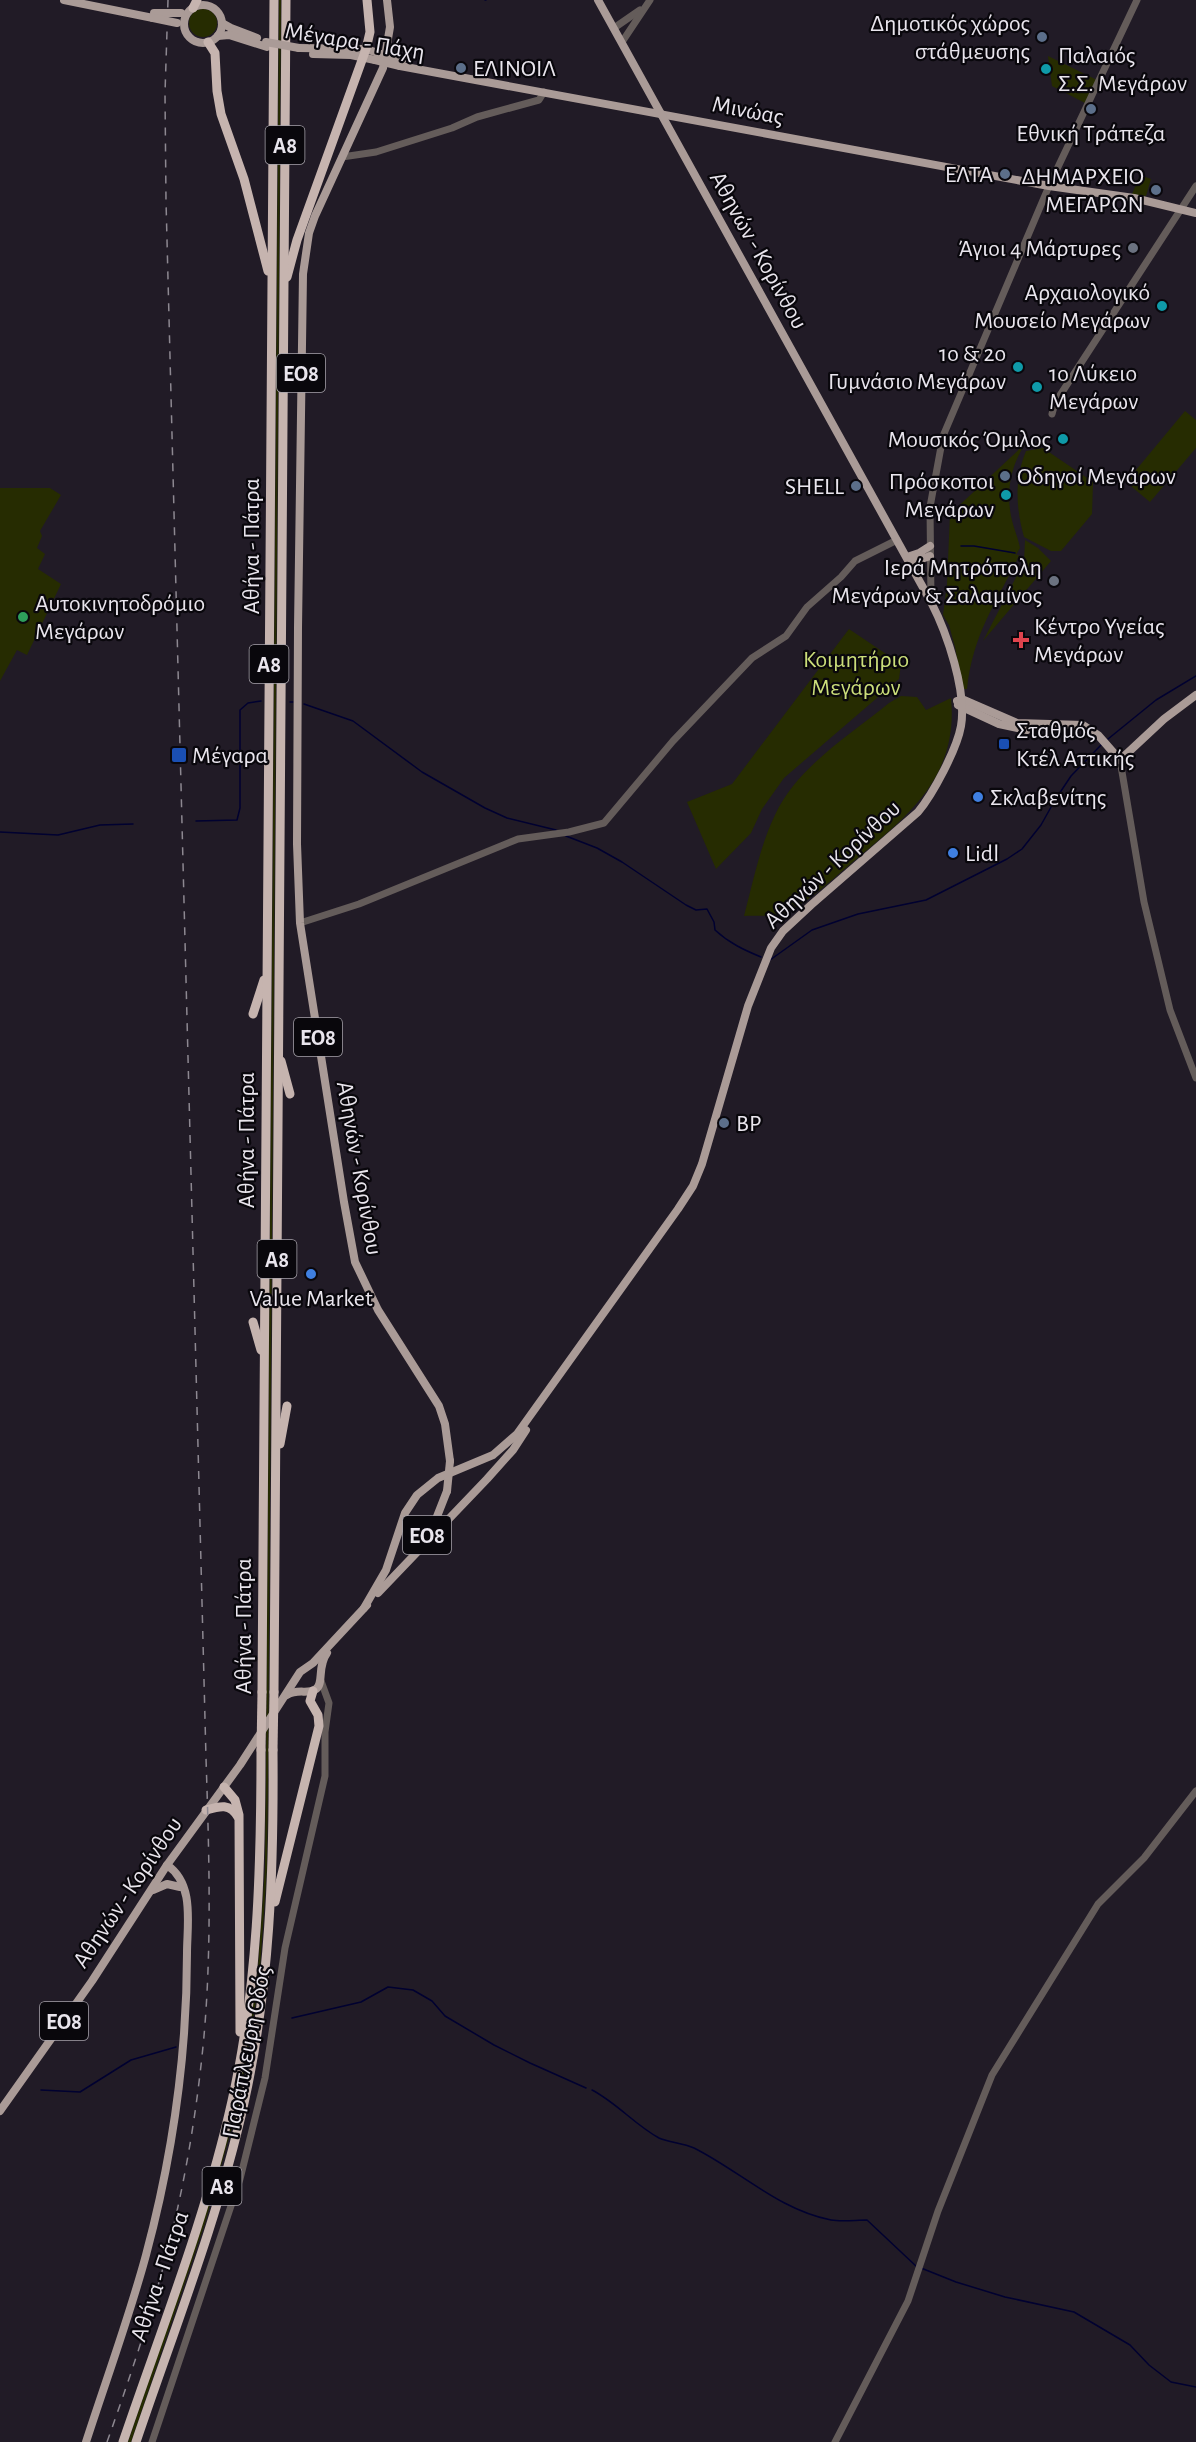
<svg xmlns="http://www.w3.org/2000/svg" width="1196" height="2442" font-family="'Alegreya Sans',sans-serif">
  <style>
    .green { fill: #262c01 }
    .lines { fill: none; stroke-linecap: round; stroke-linejoin: round }
    .stream { stroke: #000130; stroke-width: 1.5 }
    .minor { stroke: #645c5a; stroke-width: 7 }
    .major { stroke: #aa9b97; stroke-width: 8 }
    .highway { stroke: #c6b4af; stroke-width: 9 }
    .rail { stroke: #8d8891; stroke-width: 1.5; stroke-dasharray: 8 8; stroke-linecap: butt }
    .major-bridge { stroke: #aa9b97; stroke-width: 8 }
    .highway-bridge { stroke: #c6b4af; stroke-width: 9 }
    .service-dot { fill: #5c6f8a; stroke: #09070c; stroke-width: 2 }
    .culture-dot { fill: #0f9aa8; stroke: #09070c; stroke-width: 2 }
    .worship-dot { fill: #6b7280; stroke: #09070c; stroke-width: 2 }
    .leisure-dot { fill: #2e9e5b; stroke: #09070c; stroke-width: 2 }
    .health-dot { fill: #e0444e; stroke: #09070c; stroke-width: 2 }
    .transit-dot { fill: #1a4fb4; stroke: #09070c; stroke-width: 2 }
    .shop-dot { fill: #3f7fe0; stroke: #09070c; stroke-width: 2 }
    .labels { text-anchor: middle; stroke-width: 4.5; stroke-linejoin: round; paint-order: stroke }
    .shield { fill: #09070c; stroke: #a6a2aa; stroke-width: 1.5 }
    .shield-label { font-size: 22px; font-weight: bold; fill: #e9e5ed }
    .poi-label { font-size: 24px; fill: #e9e5ed; stroke: #09070c; text-anchor: start }
    .street-label { font-size: 24px; fill: #e9e5ed; stroke: #09070c }
    .park-label { font-size: 24px; fill: #cbde7a; stroke: #09070c }
  </style>
  <rect width="100%" height="100%" fill="#211b26"/>
  <g class="green">
    <polygon points="279,0 281,0 268,1776 267,1868 259,1983 239,2102 205,2223 131,2442 128,2442 205,2216 237,2102 257,1982 265,1868 266,1776"/>
    <circle cx="203" cy="23" r="14"/>
    <polygon points="1048,56 1097,80 1085,103 1052,86"/>
    <polygon points="1140,175 1151,179 1146,196 1132,194"/>
    <polygon points="1185,411 1196,420 1196,448 1150,502 1126,482"/>
    <path d="M1027,442C1011,463 1006,490 1011,516C1013,527 1018,537 1020,548L1016,555H1019L1018,558C995,605 973,634 967,689H963L955,647L949,625L943,615L947,584L950,514Z"/>
    <path d="M1043,448L1093,482L1092,514L1061,551H1051L1024,537C1016,508 1014,480 1026,451Z"/>
    <polygon points="0,488 50,488 61,495 40,531 42,536 37,548 45,554 38,569 61,584 27,655 17,650 0,681"/>
    <polygon points="1025,540 1038,548 1051,561 983,641 1024,562"/>
    <polygon points="849,629 901,664 899,679 784,778 762,809 751,833 716,869 687,802 732,784"/>
    <path d="M901,696L917,697L926,710L951,698C959,780 904,819 848,866C828,883 806,905 781,914C770,917 755,915 744,916C753,882 760,846 775,815C797,767 850,735 889,703Z"/>
  </g>
  <g class="lines">
    <g class="stream">
      <polyline points="485,0 486,0"/>
      <polyline points="961,546 974,546 1015,553"/>
      <polyline points="290,702 293,702"/>
      <polyline points="304,704 353,721 422,772 485,808 507,818 556,830"/>
      <polyline points="1108,739 1156,700 1196,676"/>
      <polyline points="196,821 237,820 240,808 240,710 248,703 261,701"/>
      <polyline points="0,832 58,835 100,825 133,824"/>
      <path d="M566,836L597,848L622,862L686,905L696,910L707,909L714,922L715,930C729,943 744,950 761,957"/>
      <polyline points="770,960 812,930 858,914 926,900 1007,859 1022,849 1041,825 1055,800 1071,776 1101,745"/>
      <polyline points="292,2018 361,2002 388,1987 413,1990 432,2001 445,2016 494,2045 530,2063 586,2088"/>
      <polyline points="41,2090 80,2092 131,2060 176,2047"/>
      <path d="M592,2090C617,2103 635,2125 659,2138C667,2142 683,2143 694,2148C740,2171 779,2210 831,2220C842,2222 856,2220 867,2220L917,2267"/>
      <polyline points="921,2268 956,2282 1005,2297 1074,2312 1130,2345 1149,2365 1171,2382 1196,2387"/>
    </g>
    <g class="minor">
      <polyline points="614,28 640,10"/>
      <polyline points="622,42 650,0"/>
      <polyline points="342,157 376,152 452,128 477,117 539,100 544,92"/>
      <polyline points="1052,414 1055,403 1196,186"/>
      <polyline points="931,600 930,507 943,436 1049,186 1137,0"/>
      <polyline points="1120,760 1144,902 1170,1010 1196,1078"/>
      <polyline points="300,923 359,904 518,839 569,832 604,823 673,741 752,658 786,636 807,607 841,577 855,561 897,540"/>
      <polyline points="152,2442 240,2179 265,2078 285,1948 325,1776 325,1732 329,1703 321,1681"/>
      <polyline points="835,2442 908,2301 938,2211 992,2075 1098,1904 1144,1858 1196,1791"/>
    </g>
    <g class="major">
      <polyline points="64,0 153,18"/>
      <polyline points="387,0 390,27 383,68 315,216 309,233 303,274 298,628 297,844 300,923 344,1202 355,1262 378,1310 439,1406 445,1424 450,1461"/>
      <circle cx="203" cy="24" r="19"/>
      <polyline points="222,23 231,28 257,38"/>
      <polyline points="218,36 229,35 267,47"/>
      <polyline points="299,48 366,49 378,53"/>
      <polyline points="313,54 351,55 375,60"/>
      <polyline points="400,66 1049,186 1134,198 1196,213"/>
      <polyline points="907,557 919,553 930,546"/>
      <polyline points="910,563 930,556"/>
      <polyline points="957,701 964,700 1017,723 1083,725 1098,735 1120,760 1164,719 1196,695"/>
      <polyline points="958,705 999,724 1027,730"/>
      <polyline points="424,1538 436,1519 447,1491"/>
      <polyline points="378,1593 487,1479 513,1450 526,1430"/>
      <path d="M364,1608L386,1570L405,1513L417,1495L438,1478L493,1455L517,1434L678,1209L693,1186L702,1164L748,1006L771,948L783,931L811,905L918,812C933,794 957,749 961,726C967,691 947,633 931,602L598,0"/>
      <path d="M287,1695C298,1688 308,1695 316,1689C324,1684 317,1666 327,1653"/>
      <polyline points="153,1890 167,1884 180,1887"/>
      <polyline points="0,2111 92,1981 167,1865 240,1765 300,1672 313,1663 367,1605"/>
      <path d="M86,2442C106,2380 129,2318 146,2255C172,2158 187,2055 187,1953C187,1924 195,1884 167,1865"/>
    </g>
    <g class="highway">
      <polyline points="193,8 197,0"/>
      <polyline points="208,42 215,53 217,91 221,114 244,179 268,271"/>
      <polyline points="287,277 297,240 366,49 370,32 367,0"/>
      <polyline points="253,1014 264,980"/>
      <polyline points="281,1061 290,1094"/>
      <polyline points="253,1322 261,1350"/>
      <polyline points="280,1444 287,1406"/>
      <polyline points="262,1692 274,0"/>
      <polyline points="274,1692 286,0"/>
      <polyline points="224,1787 235,1800 239,1815 240,2032"/>
      <path d="M206,1810C220,1806 230,1803 238,1817"/>
      <polyline points="275,1902 319,1726 318,1715 310,1701 313,1691"/>
      <path d="M123,2442C161,2330 206,2217 232,2101C258,1986 261,1868 261,1750"/>
      <path d="M136,2442C174,2330 218,2219 244,2103C270,1987 274,1869 273,1750"/>
    </g>
    <path class="rail" d="M107,2442C128,2383 148,2324 164,2264C184,2190 197,2112 204,2036C212,1944 209,1851 206,1758L166,201L165,93L168,0"/>
    <g class="major-bridge">
      <polyline points="154,13 181,13"/>
      <polyline points="153,18 177,23"/>
      <polyline points="266,42 299,48"/>
      <polyline points="378,53 402,61"/>
      <polyline points="375,60 400,66"/>
      <polyline points="447,1491 450,1461"/>
    </g>
    <g class="highway-bridge">
      <polyline points="261,1750 262,1692"/>
      <polyline points="273,1750 274,1692"/>
    </g>
  </g>
  <g class="service-dot">
    <circle cx="1042" cy="37" r="6"/>
    <circle cx="461" cy="68" r="6"/>
    <circle cx="1091" cy="109" r="6"/>
    <circle cx="1005" cy="174" r="6"/>
    <circle cx="1156" cy="190" r="6"/>
    <circle cx="1005" cy="476" r="6"/>
    <circle cx="856" cy="486" r="6"/>
    <circle cx="724" cy="1123" r="6"/>
  </g>
  <g class="culture-dot">
    <circle cx="1046" cy="69" r="6"/>
    <circle cx="1162" cy="306" r="6"/>
    <circle cx="1018" cy="367" r="6"/>
    <circle cx="1037" cy="387" r="6"/>
    <circle cx="1063" cy="439" r="6"/>
    <circle cx="1006" cy="495" r="6"/>
  </g>
  <g class="worship-dot">
    <circle cx="1133" cy="248" r="6"/>
    <circle cx="1054" cy="581" r="6"/>
  </g>
  <circle class="leisure-dot" cx="23" cy="617" r="6"/>
  <path class="health-dot" d="M1018 631h6v6h6v6h-6v6h-6v-6h-6v-6h6z"/>
  <g class="transit-dot">
    <rect x="998" y="738" width="12" height="12" rx="3"/>
    <rect x="171" y="747" width="16" height="16" rx="3"/>
  </g>
  <g class="shop-dot">
    <circle cx="978" cy="797" r="6"/>
    <circle cx="953" cy="853" r="6"/>
    <circle cx="311" cy="1274" r="6"/>
  </g>
  <g class="labels">
    <g class="shield">
      <rect x="265.5" y="126" width="39" height="38" rx="4.5"/>
      <rect x="277" y="354" width="48" height="38" rx="4.5"/>
      <rect x="249.5" y="645" width="39" height="38" rx="4.5"/>
      <rect x="294" y="1018" width="48" height="38" rx="4.5"/>
      <rect x="257.5" y="1240" width="39" height="38" rx="4.5"/>
      <rect x="403" y="1516" width="48" height="38" rx="4.5"/>
      <rect x="40" y="2002" width="48" height="38" rx="4.5"/>
      <rect x="202.5" y="2167" width="39" height="38" rx="4.5"/>
    </g>
    <g class="shield-label">
      <text x="285" y="153">Α8</text>
      <text x="301" y="381">ΕΟ8</text>
      <text x="269" y="672">Α8</text>
      <text x="318" y="1045">ΕΟ8</text>
      <text x="277" y="1267">Α8</text>
      <text x="427" y="1543">ΕΟ8</text>
      <text x="64" y="2029">ΕΟ8</text>
      <text x="222" y="2194">Α8</text>
    </g>
    <g class="poi-label">
      <text x="1030" y="31" text-anchor="end">Δημοτικός χώρος<tspan x="1030" dy="28">στάθμευσης</tspan></text>
      <text x="1058" y="63">Παλαιός<tspan x="1058" dy="28">Σ.Σ. Μεγάρων</tspan></text>
      <text x="473" y="76">ΕΛΙΝΟΙΛ</text>
      <text x="1091" y="141" text-anchor="middle">Εθνική Τράπεζα</text>
      <text x="993" y="182" text-anchor="end">ΕΛΤΑ</text>
      <text x="1144" y="184" text-anchor="end">ΔΗΜΑΡΧΕΙΟ<tspan x="1144" dy="28">ΜΕΓΑΡΩΝ</tspan></text>
      <text x="1121" y="256" text-anchor="end">Άγιοι 4 Μάρτυρες</text>
      <text x="1150" y="300" text-anchor="end">Αρχαιολογικό<tspan x="1150" dy="28">Μουσείο Μεγάρων</tspan></text>
      <text x="1006" y="361" text-anchor="end">1ο &amp; 2ο<tspan x="1006" dy="28">Γυμνάσιο Μεγάρων</tspan></text>
      <text x="1049" y="381">1ο Λύκειο<tspan x="1049" dy="28">Μεγάρων</tspan></text>
      <text x="1051" y="447" text-anchor="end">Μουσικός Όμιλος</text>
      <text x="1017" y="484">Οδηγοί Μεγάρων</text>
      <text x="994" y="489" text-anchor="end">Πρόσκοποι<tspan x="994" dy="28">Μεγάρων</tspan></text>
      <text x="844" y="494" text-anchor="end">SHELL</text>
      <text x="1042" y="575" text-anchor="end">Ιερά Μητρόπολη<tspan x="1042" dy="28">Μεγάρων &amp; Σαλαμίνος</tspan></text>
      <text x="35" y="611">Αυτοκινητοδρόμιο<tspan x="35" dy="28">Μεγάρων</tspan></text>
      <text x="1034" y="634">Κέντρο Υγείας<tspan x="1034" dy="28">Μεγάρων</tspan></text>
      <text x="1016" y="738">Σταθμός<tspan x="1016" dy="28">Κτέλ Αττικής</tspan></text>
      <text x="192" y="763">Μέγαρα</text>
      <text x="990" y="805">Σκλαβενίτης</text>
      <text x="965" y="861">Lidl</text>
      <text x="736" y="1131">BP</text>
      <text x="311" y="1306" text-anchor="middle">Value Market</text>
    </g>
    <g class="street-label">
      <text transform="translate(355 41) rotate(9)" y="8">Μέγαρα - Πάχη</text>
      <text transform="translate(748 110) rotate(11)" y="8">Μινώας</text>
      <text transform="translate(759 250) rotate(61)" y="8">Αθηνών - Κορίνθου</text>
      <text transform="translate(251 546) rotate(-90)" y="8">Αθήνα - Πάτρα</text>
      <text transform="translate(832 864) rotate(-43)" y="8">Αθηνών - Κορίνθου</text>
      <text transform="translate(246 1140) rotate(-90)" y="8">Αθήνα - Πάτρα</text>
      <text transform="translate(360 1168) rotate(80)" y="8">Αθηνών - Κορίνθου</text>
      <text transform="translate(243 1626) rotate(-90)" y="8">Αθήνα - Πάτρα</text>
      <text transform="translate(127 1892) rotate(-56)" y="8">Αθηνών - Κορίνθου</text>
      <text transform="translate(246 2052) rotate(-79)" y="8">Παράπλευρη Οδός</text>
      <text transform="translate(159 2276) rotate(-71)" y="8">Αθήνα - Πάτρα</text>
    </g>
    <g class="park-label">
      <text x="856" y="667">Κοιμητήριο<tspan x="856" dy="28">Μεγάρων</tspan></text>
    </g>
  </g>
</svg>
